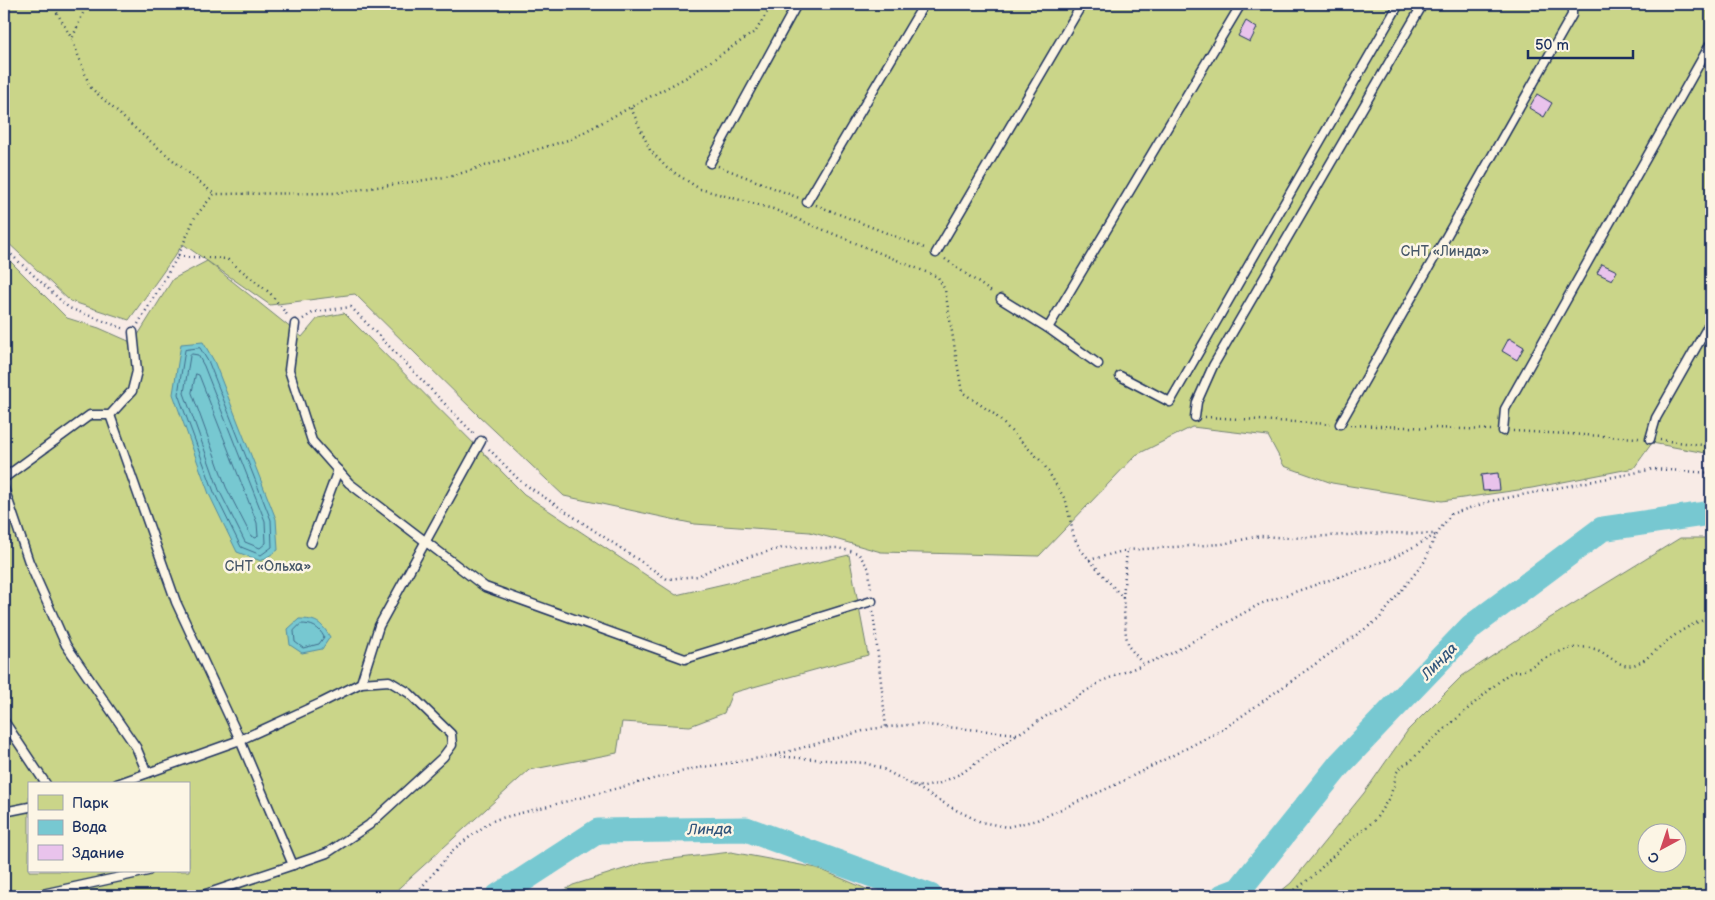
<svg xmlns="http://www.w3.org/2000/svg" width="1715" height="900" font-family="'Balsamiq Sans',sans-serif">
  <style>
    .green { fill: #cad589; stroke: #728274; fill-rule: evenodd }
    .water { fill: #77c8d1; stroke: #528ba3 }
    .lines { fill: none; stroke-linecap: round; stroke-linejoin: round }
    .shore { stroke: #406c8c; stroke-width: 1 }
    .river { stroke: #77c8d1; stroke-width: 25 }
    .building { fill: #e9c3ec; stroke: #1b2f5e }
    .lane-casing { stroke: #1b2f5e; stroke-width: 11 }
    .path { stroke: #1b2f5e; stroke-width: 2.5; stroke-dasharray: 1 4; stroke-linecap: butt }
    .lane { stroke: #fcf5e5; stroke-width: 8 }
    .labels { text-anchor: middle; stroke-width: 5; stroke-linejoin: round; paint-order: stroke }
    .park-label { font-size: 14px; fill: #475869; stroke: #fcf5e5 }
    .water-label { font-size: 15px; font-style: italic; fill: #32557b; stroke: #fcf5e5 }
  </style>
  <rect width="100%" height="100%" fill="#f8ebe6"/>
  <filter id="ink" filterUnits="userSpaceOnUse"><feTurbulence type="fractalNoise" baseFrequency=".02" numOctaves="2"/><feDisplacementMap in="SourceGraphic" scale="10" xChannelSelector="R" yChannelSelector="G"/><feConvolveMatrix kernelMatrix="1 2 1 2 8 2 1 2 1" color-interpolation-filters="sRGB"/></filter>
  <g filter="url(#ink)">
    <g class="green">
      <polygon points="4,4 1711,4 1711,454 1652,443 1634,468 1532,488 1442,501 1332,483 1284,466 1268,436 1192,427 1136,455 1039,556 881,552 810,532 695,524 564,496 478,415 355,294 270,305 183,244 129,320 70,301 4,239"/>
      <path d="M4,255L67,318L99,328L133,343L173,279L207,261L302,337L318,318L344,313L524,494L676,595L849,555L868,655L732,693L724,713L690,726L622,722L617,753L529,770L390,896H4ZM29,784H189V871H29Z"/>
      <path d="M1680,538H1711V896H1275L1291,883L1364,793L1408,730L1462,676L1550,618ZM1678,832V862H1648V832Z"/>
      <polygon points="731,852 817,868 883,896 555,896 573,885 646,862"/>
    </g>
    <g class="water">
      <polygon points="203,342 214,361 276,519 278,550 261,561 237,552 209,494 173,394 181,344"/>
      <path d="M299,619C316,619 321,622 330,637L322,649L302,653L290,645L288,629Z"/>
    </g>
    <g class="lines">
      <g class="shore">
        <polygon points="200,348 209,363 271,520 272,547 261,555 241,547 214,492 178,394 185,350"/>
        <polygon points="192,354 198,355 204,366 265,521 266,543 260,548 245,542 219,490 184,393 190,356"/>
        <polygon points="196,374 199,375 257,523 258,536 256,538 251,536 226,487 192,393"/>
        <path d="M301,624C312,624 319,627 324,637L319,644L303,648L295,642L294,631Z"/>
      </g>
      <g class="river">
        <polyline points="498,896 598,831 746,829 930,896"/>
        <polyline points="1223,896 1239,890 1340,764 1472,626 1602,529 1711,513"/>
      </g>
    </g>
    <g class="building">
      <polygon points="1246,21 1257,28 1250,42 1238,36"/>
      <polygon points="1537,94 1552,103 1544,117 1529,108"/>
      <polygon points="1602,264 1617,271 1612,280 1597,273"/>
      <polygon points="1509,338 1524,347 1517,360 1502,351"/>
      <polygon points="1498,473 1500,490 1483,491 1481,475"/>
    </g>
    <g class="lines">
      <g class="lane-casing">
        <g id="lane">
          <polyline points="710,163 797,4"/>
          <polyline points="807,202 924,4"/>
          <polyline points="936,253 1082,4"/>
          <polyline points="1001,299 1048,328 1098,364"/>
          <polyline points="295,324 289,370 312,441 349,483 485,587 685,659 872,601"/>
          <polyline points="1048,328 1241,4"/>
          <polyline points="1120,376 1170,402 1399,4"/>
          <polyline points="110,415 176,602 240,740 321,703 361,683 389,681 409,693 451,734 452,745 443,757 369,825 327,853 293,865 240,740 117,784"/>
          <polyline points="1195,417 1197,402 1213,366 1423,4"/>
          <polyline points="1340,424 1572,15 1572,4"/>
          <polyline points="1503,431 1505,409 1711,43"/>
          <polyline points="1650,439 1656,418 1711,321"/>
          <polyline points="4,478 90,415 110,415 132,391 137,371 133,332"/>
          <polyline points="4,488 29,562 66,645 136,747 147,773"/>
          <polyline points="311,543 338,470"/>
          <polyline points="361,683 379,626 481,441"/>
          <polyline points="4,721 46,784"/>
          <polyline points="4,812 29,807"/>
          <polyline points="33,896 148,871"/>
          <polyline points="200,896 293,865"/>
        </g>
      </g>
      <g class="path">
        <polyline points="52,4 72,39"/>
        <polyline points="87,4 72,39 90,87 138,131 214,194"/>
        <polyline points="631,108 650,150 667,168 700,189 773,209 938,277 945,290 962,392 994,414 1043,463 1066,501 1074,537 1080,549 1123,598 1126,636 1129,647 1143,664"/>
        <polyline points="718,166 799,198"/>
        <polyline points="816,205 927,249"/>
        <polyline points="4,248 69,308 125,329"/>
        <polyline points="178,256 227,259 270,293 288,316"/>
        <polyline points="945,259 993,293"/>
        <polyline points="303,319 314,312 351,307 474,434"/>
        <polyline points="138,324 178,256 195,217 214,194 336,193 452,176 571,139 687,77 756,31 772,4"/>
        <polyline points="1205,417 1330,424"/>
        <polyline points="1350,425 1492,430"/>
        <polyline points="1513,431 1639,438"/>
        <polyline points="1660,440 1711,446"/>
        <polyline points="489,449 520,481 667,579 698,576 724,563 782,548 838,548 858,553 869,569 871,591"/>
        <polyline points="1089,560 1127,550 1222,544 1260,536 1290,538 1386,533 1436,534"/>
        <polyline points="1123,598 1127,550"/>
        <polyline points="873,611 886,727"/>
        <polyline points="775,756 865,763 881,768 913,785 924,787 938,784 962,773 1017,734"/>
        <polyline points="913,785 956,810 981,822 1007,827 1037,820 1115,785 1222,730 1379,619 1424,562 1437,534 1451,514 1491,501 1654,469 1711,473"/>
        <polyline points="414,896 455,848 490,822 498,819 692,769 772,756 870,729 917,724 1018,734 1102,681 1170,654 1260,604 1393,558 1437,534"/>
        <path d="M1287,896L1312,877L1340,849L1375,820L1389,798L1394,785L1396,773L1403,765L1411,761L1421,750L1503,678C1506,676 1509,673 1513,672C1516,671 1520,672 1524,670C1547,658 1568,642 1595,649C1607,653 1620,669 1633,665C1647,661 1656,649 1667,641C1680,631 1696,621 1711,618"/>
      </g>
      <use href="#lane" class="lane"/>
    </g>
  </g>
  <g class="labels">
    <g class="park-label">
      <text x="1445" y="256">СНТ «Линда»</text>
      <text x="268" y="571">СНТ «Ольха»</text>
    </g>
    <g class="water-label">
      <text transform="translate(1439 661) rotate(-46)" y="5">Линда</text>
      <text transform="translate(710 829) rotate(-1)" y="5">Линда</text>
    </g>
  </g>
  <rect width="1715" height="900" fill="none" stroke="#fcf5e5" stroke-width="20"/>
  <rect x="10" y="10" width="1695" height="880" fill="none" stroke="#1b2f5e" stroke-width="2" filter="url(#ink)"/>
  <rect x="28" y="782" width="162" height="90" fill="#fcf5e5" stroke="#a2a6af"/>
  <rect x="38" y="795" width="25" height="15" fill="#cad589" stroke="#a2a6af"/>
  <text x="72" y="808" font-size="15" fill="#1b2f5e">Парк</text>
  <rect x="38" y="820" width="25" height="15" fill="#77c8d1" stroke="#a2a6af"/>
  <text x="72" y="832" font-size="15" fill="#1b2f5e">Вода</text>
  <rect x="38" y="845" width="25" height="15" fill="#e9c3ec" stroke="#a2a6af"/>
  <text x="72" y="858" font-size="15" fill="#1b2f5e">Здание</text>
  <g transform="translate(1662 848) rotate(220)"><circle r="24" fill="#fcf5e5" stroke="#a2a6af"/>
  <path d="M0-4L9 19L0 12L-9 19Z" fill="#d1495b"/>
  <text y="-8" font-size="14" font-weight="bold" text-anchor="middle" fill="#1b2f5e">С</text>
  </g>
  <path d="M1528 50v8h105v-8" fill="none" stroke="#1b2f5e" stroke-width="2.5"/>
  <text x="1535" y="50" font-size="15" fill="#1b2f5e" stroke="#fcf5e5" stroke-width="4" paint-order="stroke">50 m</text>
</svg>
